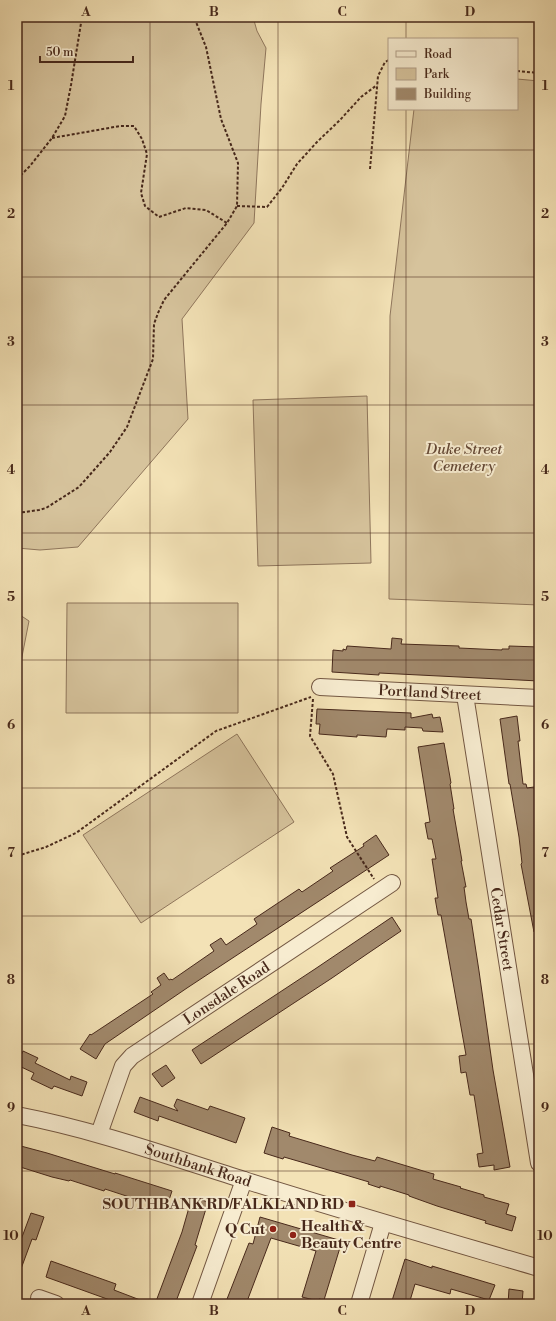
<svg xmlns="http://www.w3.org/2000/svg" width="556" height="1321" font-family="'Libre Bodoni',serif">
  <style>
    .green { fill: #d6c39c; stroke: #8f765c }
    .building { fill: #a1896c; stroke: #48291b }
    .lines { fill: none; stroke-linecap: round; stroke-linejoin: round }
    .minor-casing { stroke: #735742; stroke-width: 18 }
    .path { stroke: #48291b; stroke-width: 2; stroke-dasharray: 3 2; stroke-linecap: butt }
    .minor { stroke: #f7ecd0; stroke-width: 16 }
    .grid { fill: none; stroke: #48291b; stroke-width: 1; stroke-opacity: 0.55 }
    .poi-dot { fill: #8f2418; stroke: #f7ecd0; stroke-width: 1.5 }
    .labels { text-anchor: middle; stroke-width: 4; stroke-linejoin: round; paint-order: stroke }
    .park-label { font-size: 15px; font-style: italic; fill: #644835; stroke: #f7ecd0 }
    .street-label { font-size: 15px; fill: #48291b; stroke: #f7ecd0 }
    .poi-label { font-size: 15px; font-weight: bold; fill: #48291b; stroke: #f7ecd0; text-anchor: end }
    .neatline { fill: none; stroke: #48291b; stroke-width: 1.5 }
    .grid-label { font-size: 13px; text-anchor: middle; font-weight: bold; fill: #48291b }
  </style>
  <rect width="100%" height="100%" fill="#f3e2b6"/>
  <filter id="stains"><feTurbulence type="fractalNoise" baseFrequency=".005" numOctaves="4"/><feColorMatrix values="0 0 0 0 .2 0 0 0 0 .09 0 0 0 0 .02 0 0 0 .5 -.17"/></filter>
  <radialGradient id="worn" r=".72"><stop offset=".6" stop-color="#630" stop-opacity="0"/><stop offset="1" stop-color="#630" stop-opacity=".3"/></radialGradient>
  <g class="green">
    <polygon points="17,17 253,17 257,31 266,48 261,104 254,223 182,319 188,419 78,547 40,550 17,548"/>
    <polygon points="517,79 539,81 539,605 389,599 390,316 414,109 517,109"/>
    <polygon points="367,396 371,563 258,566 253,400"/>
    <polygon points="67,603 238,603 238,713 66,713"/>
    <polygon points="17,613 29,621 17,682"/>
    <polygon points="237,734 294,822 141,923 83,835"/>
  </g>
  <g class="building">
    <polygon points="392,638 402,639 401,644 459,646 459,648 502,650 502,649 509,649 509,646 539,647 539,681 379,673 379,675 332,672 333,650 343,651 343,649 346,650 347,646 391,649"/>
    <polygon points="317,709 411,713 411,718 432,714 433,718 440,717 443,732 423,731 422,728 405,727 405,730 387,729 386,737 357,735 357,737 319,734 320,724 316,724"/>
    <polygon points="517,716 520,741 518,741 523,784 526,784 527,788 534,787 539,814 539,851 537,851 539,860 539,932 534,932 521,864 522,863 519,837 510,784 509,784 500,719"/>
    <polygon points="444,743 451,783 450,784 454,809 453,809 462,861 461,861 466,887 464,887 466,902 469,919 471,919 479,971 493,1070 510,1167 494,1170 494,1165 479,1167 477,1154 483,1153 474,1095 470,1095 466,1072 461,1073 459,1056 466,1055 441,915 438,915 435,898 438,898 432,859 436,859 432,839 428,839 425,823 430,822 418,747"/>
    <polygon points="376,835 389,855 187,988 105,1044 96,1059 80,1049 90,1034 91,1035 153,994 151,992 161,985 157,978 164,973 169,980 171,979 172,980 214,951 210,945 221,938 226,945 257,924 254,919 299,889 302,892 333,871 330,868 364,846 363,844"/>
    <polygon points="392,917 401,931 367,954 332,978 201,1064 192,1050 315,969"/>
    <polygon points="23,1051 38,1058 35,1063 70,1080 71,1076 87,1082 82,1096 54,1086 52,1089 31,1079 34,1073 17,1065"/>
    <polygon points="166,1065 175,1078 162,1087 152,1074"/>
    <polygon points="140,1097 178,1111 174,1106 177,1099 208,1110 210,1106 245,1118 236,1143 159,1116 158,1121 134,1112"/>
    <polygon points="272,1127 290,1133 289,1136 352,1155 375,1161 377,1157 430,1173 434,1174 433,1179 461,1187 460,1188 484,1195 484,1197 509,1204 506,1214 516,1217 512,1231 485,1223 486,1221 437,1206 409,1196 409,1195 380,1186 380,1188 368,1184 369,1182 349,1176 284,1157 283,1159 264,1153"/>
    <polygon points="17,1145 47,1153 115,1174 115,1173 172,1191 166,1209 105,1189 104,1191 70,1180 69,1181 52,1177 17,1166"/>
    <polygon points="192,1197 208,1202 195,1245 197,1246 175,1304 155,1304 182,1232"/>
    <polygon points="31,1213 44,1217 36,1240 32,1239 18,1277 17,1277 17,1244 19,1245"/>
    <polygon points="260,1217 342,1241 324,1300 319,1299 318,1301 302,1297 316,1251 271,1238 246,1304 240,1304 227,1299 249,1243 253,1244"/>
    <polygon points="405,1259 432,1268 432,1266 495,1285 489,1300 451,1289 450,1294 415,1284 409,1304 391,1304"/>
    <polygon points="51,1261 116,1284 114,1290 148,1303 148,1304 121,1304 46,1277"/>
    <polygon points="509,1289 523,1291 522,1304 508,1304"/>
  </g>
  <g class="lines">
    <g class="minor-casing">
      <g id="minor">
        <path id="s1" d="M320,687L539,698"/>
        <path id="s2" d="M465,695L539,1163"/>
        <path id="s3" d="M17,1115C95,1130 168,1156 244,1180C342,1211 440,1239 539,1268"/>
        <path id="s4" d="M99,1134L123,1066L132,1056L392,883"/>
        <polyline points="39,1298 56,1304"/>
        <polyline points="200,1304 244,1180"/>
        <polyline points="359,1304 383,1223"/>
      </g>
    </g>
    <g class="path">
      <polyline points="517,71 539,73"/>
      <polyline points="52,138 120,126 134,126 142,139 147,154 141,193 145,206 159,217 186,208 206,210 227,223"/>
      <polyline points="370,169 378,76 385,62 389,60"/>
      <polyline points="17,179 30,166 52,138 65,116 71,85 82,17"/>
      <polyline points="237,206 267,207 282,188 297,164 317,142 340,120 361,97 377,85"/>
      <polyline points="17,513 39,510 46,508 79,487 110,452 127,427 153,359 154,324 158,313 164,300 227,223 237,206 238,163 221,119 206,47 194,17"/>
      <polyline points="313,699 310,736 333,774 347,837 374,879"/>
      <polyline points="17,856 46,847 76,833 216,731 311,697"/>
    </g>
    <use href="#minor" class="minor"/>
  </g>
  <path class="grid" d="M150,17V1304M278,17V1304M406,17V39M406,109V1304M17,150H539M17,277H539M17,405H539M17,533H539M17,660H539M17,788H539M17,916H539M17,1044H539M17,1171H539"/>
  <g class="poi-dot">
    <rect x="348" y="1200" width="8" height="8" rx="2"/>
    <circle cx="273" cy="1229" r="4"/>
    <circle cx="293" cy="1235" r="4"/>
  </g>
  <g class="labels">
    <g class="park-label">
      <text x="464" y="454">Duke Street<tspan x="464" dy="17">Cemetery</tspan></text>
    </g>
    <g class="street-label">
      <text dy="5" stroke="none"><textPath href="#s1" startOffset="110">Portland Street</textPath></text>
      <text dy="5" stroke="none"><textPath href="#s2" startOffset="237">Cedar Street</textPath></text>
      <text dy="5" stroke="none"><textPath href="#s4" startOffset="199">Lonsdale Road</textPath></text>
      <text dy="5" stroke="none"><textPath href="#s3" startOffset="188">Southbank Road</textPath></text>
    </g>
    <g class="poi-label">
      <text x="344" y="1209">SOUTHBANK RD/FALKLAND RD</text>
      <text x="301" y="1231" text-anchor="start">Health &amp;<tspan x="301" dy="17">Beauty Centre</tspan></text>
      <text x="265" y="1234">Q Cut</text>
    </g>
  </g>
  <rect width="556" height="1321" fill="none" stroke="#f3e2b6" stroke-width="44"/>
  <rect x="388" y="38" width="130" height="72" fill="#f7ecd0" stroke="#b19e88"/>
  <rect x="396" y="51" width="20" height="6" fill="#f7ecd0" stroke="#b19e88"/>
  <text x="424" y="58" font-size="12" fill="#48291b">Road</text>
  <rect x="396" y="68" width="20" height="12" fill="#d6c39c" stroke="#b19e88"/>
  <text x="424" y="78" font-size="12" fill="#48291b">Park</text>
  <rect x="396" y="88" width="20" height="12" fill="#a1896c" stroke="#b19e88"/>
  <text x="424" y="98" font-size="12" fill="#48291b">Building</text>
  <path d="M40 56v6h93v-6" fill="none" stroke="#48291b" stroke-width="2"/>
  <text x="46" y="56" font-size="12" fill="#48291b" stroke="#f7ecd0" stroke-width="3" paint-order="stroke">50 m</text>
  <rect x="22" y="22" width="512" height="1277" class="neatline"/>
  <g class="grid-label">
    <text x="86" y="16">A</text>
    <text x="214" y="16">B</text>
    <text x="342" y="16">C</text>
    <text x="470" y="16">D</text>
    <text x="11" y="90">1</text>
    <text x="545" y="90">1</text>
    <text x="11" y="218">2</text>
    <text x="545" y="218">2</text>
    <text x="11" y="346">3</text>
    <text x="545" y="346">3</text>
    <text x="11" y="474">4</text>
    <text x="545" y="474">4</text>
    <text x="11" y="601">5</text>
    <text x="545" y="601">5</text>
    <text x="11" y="729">6</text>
    <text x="545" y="729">6</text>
    <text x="11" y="857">7</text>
    <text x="545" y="857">7</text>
    <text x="11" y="984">8</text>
    <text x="545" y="984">8</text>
    <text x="11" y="1112">9</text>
    <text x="545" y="1112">9</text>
    <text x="11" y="1240">10</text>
    <text x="545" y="1240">10</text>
    <text x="86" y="1315">A</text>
    <text x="214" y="1315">B</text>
    <text x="342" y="1315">C</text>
    <text x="470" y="1315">D</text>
  </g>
  <rect width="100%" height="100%" filter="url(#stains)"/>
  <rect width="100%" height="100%" fill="url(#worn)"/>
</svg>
